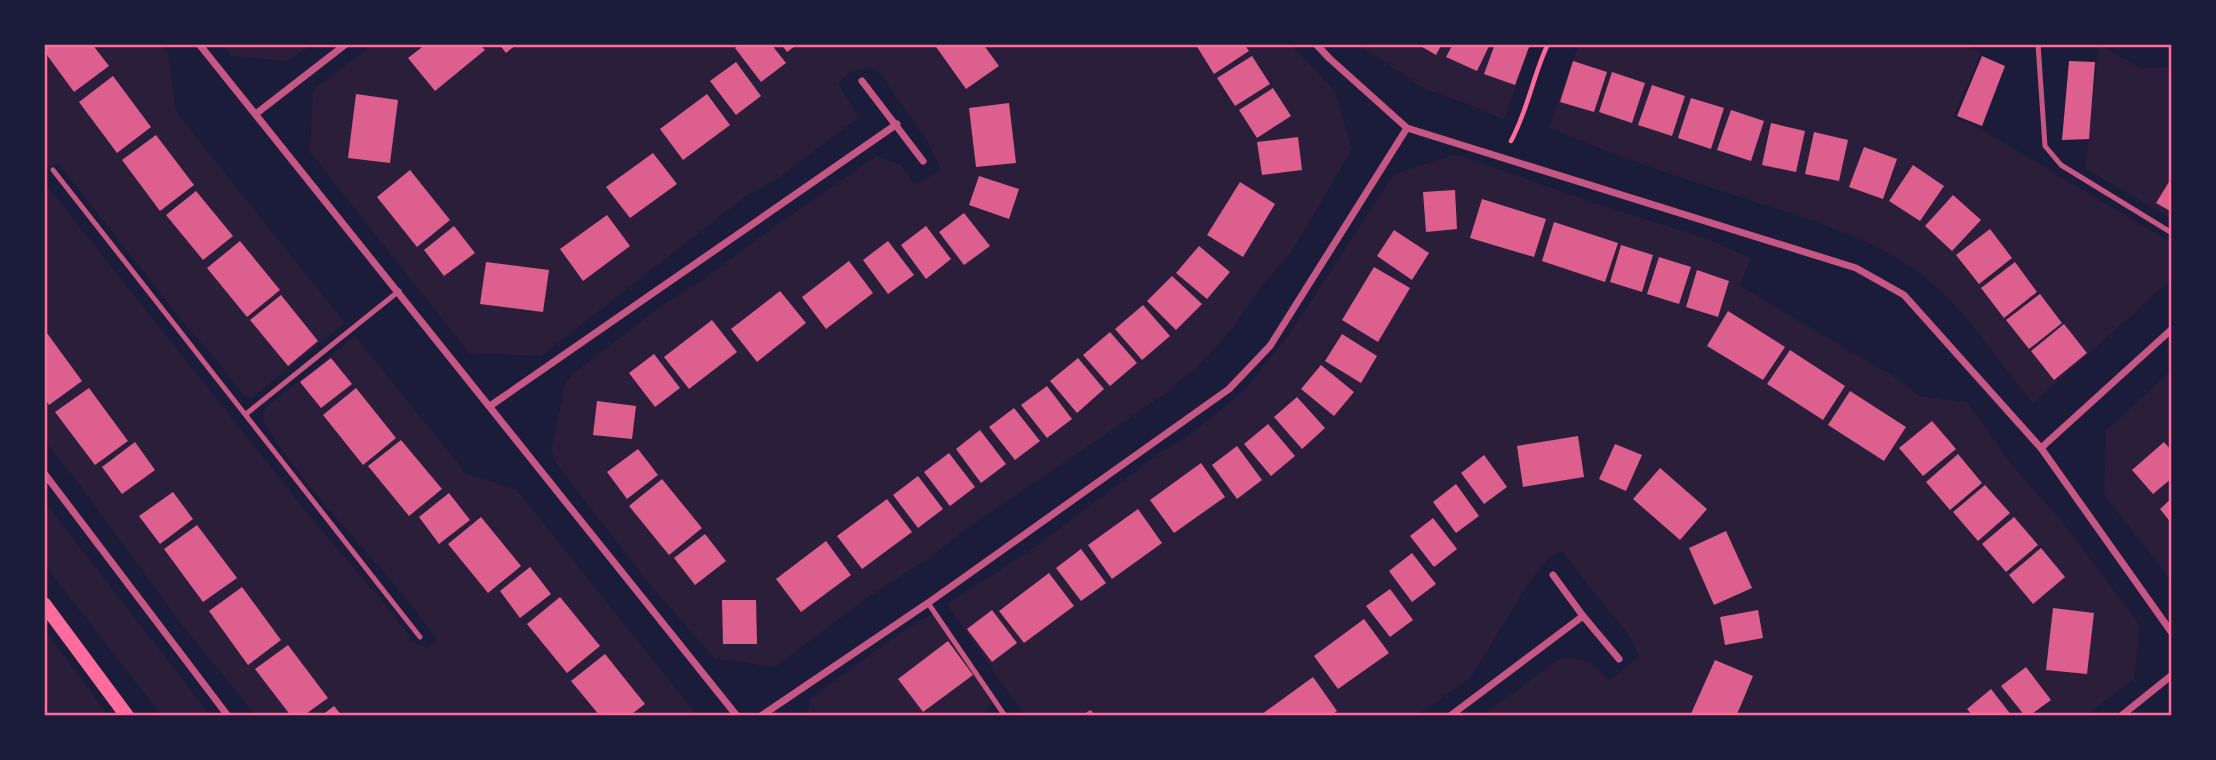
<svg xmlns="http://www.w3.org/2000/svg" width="2216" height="760" font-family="'Roboto Serif',serif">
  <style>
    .green { fill: #2a1e3b }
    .building { fill: #dd5f8e }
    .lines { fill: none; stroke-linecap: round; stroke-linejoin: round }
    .path { stroke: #ff6b9d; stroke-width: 4.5 }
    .service { stroke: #c65784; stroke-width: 5 }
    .minor { stroke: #c65784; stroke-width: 7 }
    .secondary { stroke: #ff6b9d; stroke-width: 14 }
    .neatline { fill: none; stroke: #ff6b9d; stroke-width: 2.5 }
  </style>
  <rect width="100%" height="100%" fill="#1b1b3a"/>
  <g class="green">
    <polygon points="44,44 161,44 168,53 176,112 345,323 250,399 244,395 208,350 186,326 58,163 44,173"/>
    <polygon points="223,44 313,44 287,61 232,56"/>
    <path d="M374,44H1290L1335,91L1352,149L1291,253L1264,283L1231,330L1201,363L1166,393L963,531L932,556L871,595L775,667L715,659L646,580L556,463L551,451L565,384L574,373L668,301L697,284L781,222L877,156L901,165L915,185L941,170L928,142L877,69C859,68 849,70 838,84L859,117L777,179L746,196L541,356L469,353L310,152L313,90Z"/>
    <polygon points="1358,44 1531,44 1504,120 1468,104 1425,89"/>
    <path d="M1579,44H1965L1981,53L1953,117L1977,127L2172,243V279L2033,403C1999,363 1971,317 1931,282C1878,238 1807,219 1743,198C1678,177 1612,155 1549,127Z"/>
    <polygon points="2099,45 2140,68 2172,67 2172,219 2085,168"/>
    <path d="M1456,154L1594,203L1705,238L1751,258L1740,286L1901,381L1918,396L1967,402L2012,465L2065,525L2140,625L2134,679L2085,716H1481L1561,658C1588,658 1591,662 1609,681L1639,657C1631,633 1614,618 1599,599C1586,583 1575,566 1561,551L1549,558L1532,578L1471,677L1416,716H1025L947,604L1034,548L1157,455L1189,435L1217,413L1245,389L1288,336L1394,174Z"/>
    <path d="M44,182L317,525L389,609L413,641L426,648L437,640C384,563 312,501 263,421L265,408L355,336L466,473L517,490L698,716H256L182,625L79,484L44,440Z"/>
    <polygon points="2172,370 2172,581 2104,495 2106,431"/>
    <polygon points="44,501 211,716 162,716 44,564"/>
    <polygon points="934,613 992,703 983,716 807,716 810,699 903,631"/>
    <polygon points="44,629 109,716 51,716 44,706"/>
  </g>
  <g class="building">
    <polygon points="44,44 92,44 109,66 74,92 44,51"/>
    <polygon points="426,44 479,44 485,50 435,91 408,58"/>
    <polygon points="499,44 517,44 506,53"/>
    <polygon points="741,44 771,44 786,63 761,82 735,48"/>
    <polygon points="781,44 798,44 787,52"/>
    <polygon points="934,44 983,44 999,66 966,89"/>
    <polygon points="1199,44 1244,44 1249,51 1214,74 1196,45"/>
    <polygon points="1417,44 1442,44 1436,55"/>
    <polygon points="1453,44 1490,44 1477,71 1446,57"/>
    <polygon points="1495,44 1520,44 1529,47 1515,85 1484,74"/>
    <polygon points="1252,56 1270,84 1235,106 1217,78"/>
    <polygon points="1982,56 2005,66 1982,126 1957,116"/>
    <polygon points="1573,61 1607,72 1594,112 1560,102"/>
    <polygon points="2069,61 2095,62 2089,139 2062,140"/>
    <polygon points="736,62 761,96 736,115 710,81"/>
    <polygon points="1612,72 1645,83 1632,123 1599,112"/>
    <polygon points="113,76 151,127 117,153 79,102"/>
    <polygon points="1652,85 1685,96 1672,136 1638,125"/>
    <polygon points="1273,88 1291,116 1257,138 1239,110"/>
    <polygon points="356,94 398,100 390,163 348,158"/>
    <polygon points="707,94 730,125 683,160 660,129"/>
    <polygon points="1691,98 1724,108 1711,149 1678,138"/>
    <polygon points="1009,103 1016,163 976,167 969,108"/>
    <polygon points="1731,110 1764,121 1751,161 1717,150"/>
    <polygon points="1771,123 1805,131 1796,172 1762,165"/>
    <polygon points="1814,132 1848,140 1839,181 1805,174"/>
    <polygon points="156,135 194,185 160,211 122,160"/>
    <polygon points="1298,137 1302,170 1262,175 1257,142"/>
    <polygon points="1864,147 1897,159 1883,199 1849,187"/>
    <polygon points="653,153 677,184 630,218 606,187"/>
    <polygon points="1913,165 1944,186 1920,221 1889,201"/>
    <polygon points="410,170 450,220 417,247 377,197"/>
    <polygon points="979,176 1019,189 1009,219 969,205"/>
    <polygon points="2172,177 2172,212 2156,203"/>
    <polygon points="1240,182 1275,204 1243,257 1207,235"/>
    <polygon points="1455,190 1457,229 1426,232 1423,192"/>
    <polygon points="196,191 233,236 203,260 166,215"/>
    <polygon points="1953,195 1981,220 1952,251 1925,226"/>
    <polygon points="1482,199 1546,219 1534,257 1470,238"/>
    <polygon points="964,213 990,246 964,265 939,232"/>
    <polygon points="607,215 630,246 583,281 560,249"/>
    <polygon points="1554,222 1618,243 1605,282 1542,261"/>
    <polygon points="454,226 475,253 444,276 424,250"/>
    <polygon points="926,226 951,259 926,279 901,245"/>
    <polygon points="1990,229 2012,258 1979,284 1956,255"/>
    <polygon points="1394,230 1429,253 1412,280 1377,256"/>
    <polygon points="240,241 280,290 247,317 207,268"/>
    <polygon points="888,241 914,275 888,294 863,260"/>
    <polygon points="1621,245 1653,255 1642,292 1610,282"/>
    <polygon points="1199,246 1230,272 1207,299 1176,273"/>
    <polygon points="1659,257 1691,267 1679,304 1647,294"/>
    <polygon points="849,261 873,293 826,329 802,297"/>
    <polygon points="486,262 549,270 543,312 480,304"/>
    <polygon points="2015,262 2037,292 2004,318 1981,288"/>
    <polygon points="1374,267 1410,288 1378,342 1342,320"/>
    <polygon points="1697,270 1729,281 1718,317 1686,307"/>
    <polygon points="1172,276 1202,304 1176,330 1147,301"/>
    <polygon points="780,291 806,323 757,362 731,329"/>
    <polygon points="2040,294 2062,323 2029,349 2006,320"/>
    <polygon points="281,295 318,341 288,366 250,320"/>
    <polygon points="1143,305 1170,336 1142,360 1115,329"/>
    <polygon points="1728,311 1785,347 1763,380 1707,346"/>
    <polygon points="712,320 737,352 689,389 664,357"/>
    <polygon points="2064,324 2087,353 2054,380 2031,351"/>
    <polygon points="44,329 82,381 49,405 44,398"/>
    <polygon points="1110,332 1137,363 1110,386 1083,355"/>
    <polygon points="1342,334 1377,356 1361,383 1325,361"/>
    <polygon points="1790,350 1845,386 1823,420 1767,384"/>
    <polygon points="654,354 680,388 655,407 629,373"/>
    <polygon points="331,358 352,384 321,408 300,382"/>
    <polygon points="1078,358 1104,389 1077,413 1050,381"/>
    <polygon points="1321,365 1354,392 1334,416 1301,389"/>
    <polygon points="1047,386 1072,419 1047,438 1021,405"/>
    <polygon points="89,388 128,441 95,465 55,412"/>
    <polygon points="356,388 396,438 363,465 323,415"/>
    <polygon points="1850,391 1906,427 1884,461 1828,425"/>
    <polygon points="1297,397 1325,428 1302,449 1274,417"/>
    <polygon points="597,401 636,406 632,439 593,435"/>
    <polygon points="1014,408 1040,441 1015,460 989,427"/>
    <polygon points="1932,421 1956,449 1923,476 1899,448"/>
    <polygon points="1268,424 1295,456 1271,476 1244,444"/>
    <polygon points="980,430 1006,464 981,483 956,449"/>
    <polygon points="1578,436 1584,477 1523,487 1517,446"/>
    <polygon points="401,440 442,489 409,516 368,466"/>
    <polygon points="135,442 155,470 122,494 102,467"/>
    <polygon points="2164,442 2172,451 2172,478 2153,494 2132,470"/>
    <polygon points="1615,444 1642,455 1626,491 1599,479"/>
    <polygon points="1237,446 1262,480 1237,499 1212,465"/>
    <polygon points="638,449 658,475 627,499 607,472"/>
    <polygon points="949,453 975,487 950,506 924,472"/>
    <polygon points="1958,454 1982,483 1950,510 1926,482"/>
    <polygon points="1484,455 1507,487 1484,504 1461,473"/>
    <polygon points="1201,463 1225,497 1174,533 1150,500"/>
    <polygon points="1660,468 1707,509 1680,540 1633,499"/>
    <polygon points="918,476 943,509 918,528 893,495"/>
    <polygon points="662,479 702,528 669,555 629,506"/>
    <polygon points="1456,484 1479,516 1456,533 1433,502"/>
    <polygon points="1985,485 2010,513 1978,541 1953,512"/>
    <polygon points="173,492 193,519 160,544 139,516"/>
    <polygon points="449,493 470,520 439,544 419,517"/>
    <polygon points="2172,498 2172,524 2160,509"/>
    <polygon points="887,499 912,532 862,569 837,536"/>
    <polygon points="1138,509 1162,543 1112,579 1088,545"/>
    <polygon points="481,517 521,566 488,593 448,544"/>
    <polygon points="2014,517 2038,545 2006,572 1982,544"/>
    <polygon points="1433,518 1457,549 1434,567 1410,536"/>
    <polygon points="197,525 237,578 203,602 164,549"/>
    <polygon points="1726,531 1752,588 1714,605 1689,548"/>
    <polygon points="705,534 726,561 695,585 674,558"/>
    <polygon points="826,541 851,575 801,612 776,579"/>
    <polygon points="2041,548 2065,577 2033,604 2009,575"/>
    <polygon points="1081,549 1106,583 1081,601 1056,568"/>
    <polygon points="1412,553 1436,584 1412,602 1389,571"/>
    <polygon points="530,567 551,594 520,618 500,591"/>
    <polygon points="1049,573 1074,606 1024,643 999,611"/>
    <polygon points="242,587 281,640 248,665 209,611"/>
    <polygon points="1390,589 1413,620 1390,637 1366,606"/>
    <polygon points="560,597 600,646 567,673 527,624"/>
    <polygon points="722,600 756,600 757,644 723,644"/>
    <polygon points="2053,608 2094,613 2087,674 2046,670"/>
    <polygon points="992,610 1017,643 992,662 967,629"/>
    <polygon points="1758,610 1763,638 1725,645 1720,617"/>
    <polygon points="1364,619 1389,653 1338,689 1314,656"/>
    <polygon points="948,641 973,675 923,712 898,679"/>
    <polygon points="288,645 328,698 303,716 291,716 255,669"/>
    <polygon points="605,654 645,704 629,716 600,716 571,681"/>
    <polygon points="1715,660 1753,676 1741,705 1736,716 1690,716"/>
    <polygon points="2026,667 2051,700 2029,716 2025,716 2001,686"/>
    <polygon points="1313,677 1337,711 1330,716 1264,716 1262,714"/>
    <polygon points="1991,689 2012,716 1973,716 1967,709"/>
    <polygon points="334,706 342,716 321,716"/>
  </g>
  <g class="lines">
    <path class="path" d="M1511,141C1528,110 1533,75 1548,44"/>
    <g class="service">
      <polyline points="2038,44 2045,146 2061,165 2172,233"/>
      <polyline points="53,170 420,637"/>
      <polyline points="246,414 399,291"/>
      <polyline points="928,603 1005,716"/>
      <polyline points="1086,716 1090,713"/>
    </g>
    <g class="minor">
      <polyline points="199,44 737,716"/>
      <polyline points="1316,44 1329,58 1407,128 1856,268 1904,295 2041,448 2172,633"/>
      <polyline points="862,81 923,161"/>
      <polyline points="257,113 346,44"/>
      <polyline points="490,406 897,124"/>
      <polyline points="2041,448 2172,329"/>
      <polyline points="44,473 228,716"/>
      <polyline points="1553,575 1583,616 1619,659"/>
      <polyline points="761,716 928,603 1229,389 1270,346 1407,128"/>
      <polyline points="1450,716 1583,616"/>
      <polyline points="2121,716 2172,675"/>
    </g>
    <polyline class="secondary" points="44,604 127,716"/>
  </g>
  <rect width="2216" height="760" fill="none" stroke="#1b1b3a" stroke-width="91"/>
  <rect x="46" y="46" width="2124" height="668" class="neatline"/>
</svg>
